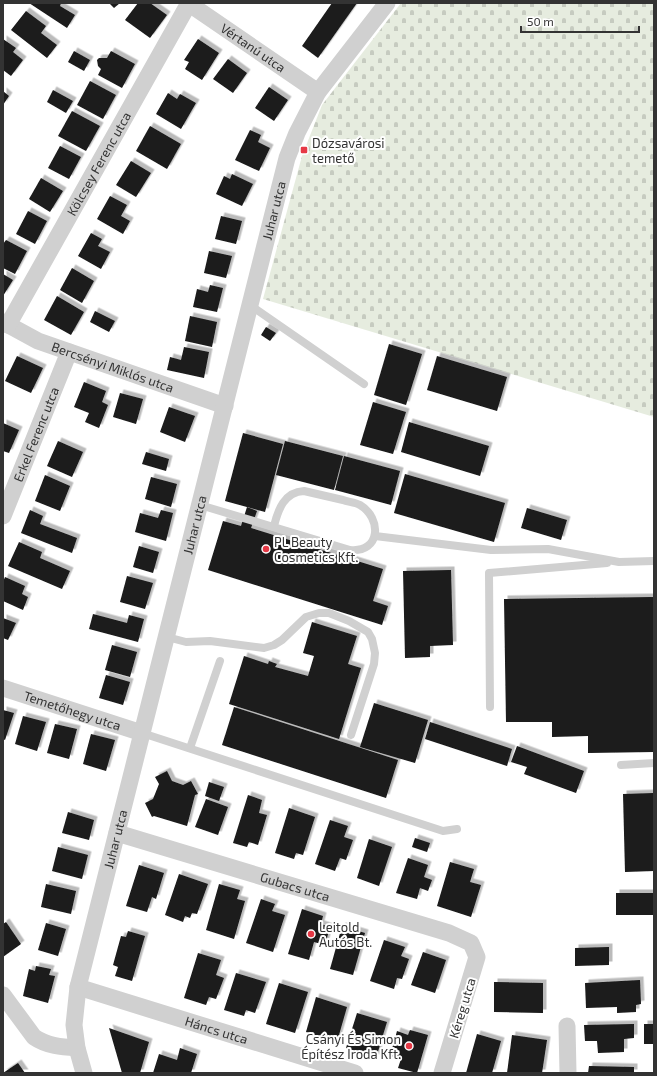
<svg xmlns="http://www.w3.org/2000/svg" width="657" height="1076" font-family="'Exo 2',sans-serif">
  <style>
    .cemetery { fill: url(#cemetery-stones) }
    .building { fill: #1a1a1a; filter: url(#shadow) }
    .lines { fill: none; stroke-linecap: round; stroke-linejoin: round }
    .lane { stroke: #d0d0d0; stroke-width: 8 }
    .street { stroke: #d0d0d0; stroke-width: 17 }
    .poi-dot { fill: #e63946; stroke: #fff; stroke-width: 1.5 }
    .labels { text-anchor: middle; stroke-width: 4; stroke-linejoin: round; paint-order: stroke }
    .street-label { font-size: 13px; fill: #333; stroke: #fff }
    .poi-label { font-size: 13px; fill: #333; stroke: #fff; text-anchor: start }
  </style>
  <defs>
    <pattern id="cemetery-stones" width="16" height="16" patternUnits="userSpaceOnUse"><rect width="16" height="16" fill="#e6ecdf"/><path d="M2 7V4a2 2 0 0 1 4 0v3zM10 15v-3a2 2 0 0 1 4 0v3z" fill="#c6cbc0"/></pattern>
    <filter id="shadow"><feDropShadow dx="3.5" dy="-3.5" stdDeviation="0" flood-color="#0004"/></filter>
  </defs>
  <rect width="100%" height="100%" fill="#fff"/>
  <polygon class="cemetery" points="401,3 654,3 654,417 263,299 302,156 322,105"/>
  <g class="building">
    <polygon points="29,3 61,3 60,6 75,15 67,28"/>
    <polygon points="109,3 120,3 114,8"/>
    <polygon points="138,3 150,3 167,15 150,38 125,20"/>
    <polygon points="332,3 357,3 318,58 302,46"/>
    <polygon points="26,11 46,26 41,33 57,45 47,58 11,30"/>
    <polygon points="3,39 16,48 13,52 23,60 11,76 3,70"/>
    <polygon points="198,39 219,53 202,80 185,69 189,62 184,60"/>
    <polygon points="74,51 90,60 84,71 68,62"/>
    <polygon points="111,51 135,64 122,88 98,75 101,69 98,66 97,60 99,58 107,58"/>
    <polygon points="228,59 247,73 233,93 213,79"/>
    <polygon points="90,81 116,95 103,119 77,105"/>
    <polygon points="269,87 288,100 274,121 255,108"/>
    <polygon points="53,90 73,101 66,113 47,102"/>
    <polygon points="3,91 9,96 3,105"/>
    <polygon points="168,93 177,99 180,94 196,103 181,129 156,114"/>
    <polygon points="72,111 100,126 86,151 58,136"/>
    <polygon points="150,126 181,144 167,169 136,151"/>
    <polygon points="250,130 261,135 258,142 270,148 259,171 235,160"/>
    <polygon points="60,146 81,157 69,179 48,168"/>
    <polygon points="131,161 151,173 136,197 116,185"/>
    <polygon points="232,174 253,184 242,206 216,194 224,176 230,179"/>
    <polygon points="41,178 63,191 50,212 29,199"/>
    <polygon points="110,196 127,205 121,216 130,221 123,234 97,219"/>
    <polygon points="28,211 47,221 35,244 16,234"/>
    <polygon points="221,216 242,221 236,244 215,239"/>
    <polygon points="91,233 102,239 98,246 110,252 101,269 78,256"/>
    <polygon points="6,240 27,251 15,274 3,268 3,244"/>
    <polygon points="209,251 232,256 226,278 204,273"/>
    <polygon points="72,268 94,281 82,303 60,290"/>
    <polygon points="3,274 13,280 3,296"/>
    <polygon points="210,285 223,288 217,312 193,307 197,289 208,292"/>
    <polygon points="57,296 84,312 71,335 44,320"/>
    <polygon points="95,311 115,321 109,332 90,322"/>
    <polygon points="190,316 217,322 212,347 185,341"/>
    <polygon points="266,327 276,333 270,341 261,335"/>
    <polygon points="389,344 422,354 406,405 374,395"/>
    <polygon points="184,347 209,352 204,378 167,370 170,357 181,360"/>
    <polygon points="17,356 43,368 31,393 5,381"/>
    <polygon points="437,356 507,377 497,411 427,390"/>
    <polygon points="84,382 106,391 102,402 108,405 99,428 85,422 89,413 74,407"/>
    <polygon points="120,393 143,399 136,424 113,417"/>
    <polygon points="373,402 406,412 393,454 360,445"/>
    <polygon points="169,407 195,416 185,442 160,432"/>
    <polygon points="409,422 489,446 480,476 401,452"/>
    <polygon points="3,423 19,430 9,453 3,451"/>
    <polygon points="243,433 283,444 265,512 225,501"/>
    <polygon points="58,441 83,452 72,477 47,466"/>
    <polygon points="285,441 343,456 334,490 276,475"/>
    <polygon points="146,452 169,459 166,471 142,464"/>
    <polygon points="344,456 400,471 391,505 335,490"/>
    <polygon points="405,474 505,503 494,542 394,513"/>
    <polygon points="45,475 70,486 60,511 35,501"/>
    <polygon points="151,477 177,484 171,507 145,499"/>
    <polygon points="247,507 257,511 251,528 383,569 373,601 388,606 382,625 208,570 223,521 241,526"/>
    <polygon points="527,508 567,520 561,540 521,528"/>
    <polygon points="30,510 43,516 40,524 77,538 72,553 21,533"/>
    <polygon points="161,510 173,513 166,541 135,532 140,513 158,518"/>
    <polygon points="19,542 42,552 40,558 70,571 62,589 8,566"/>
    <polygon points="139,546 159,552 153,573 133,567"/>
    <polygon points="451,570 453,645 430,646 430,657 405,658 403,571"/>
    <polygon points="127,576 153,583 145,609 120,602"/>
    <polygon points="5,577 25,586 22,594 28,597 23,610 3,601 3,582"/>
    <polygon points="654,597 654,752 588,753 588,736 552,737 552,722 506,722 504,599"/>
    <polygon points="93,614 127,623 129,615 144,619 138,642 89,629"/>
    <polygon points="3,618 16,623 8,640 3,638"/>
    <polygon points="312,622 357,636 348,664 361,668 339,739 229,704 244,656 268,664 269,661 277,664 275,667 308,676 314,656 303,653"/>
    <polygon points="112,645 137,652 130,677 105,670"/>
    <polygon points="106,675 130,682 123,705 99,698"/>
    <polygon points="374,703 428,720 415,763 360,747"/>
    <polygon points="234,707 398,760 386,798 222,745"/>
    <polygon points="3,710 14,713 5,740 3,739"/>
    <polygon points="23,716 46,722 37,751 15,744"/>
    <polygon points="430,722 512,749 507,766 425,739"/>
    <polygon points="55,724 77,729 69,759 47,753"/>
    <polygon points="91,734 115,740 106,771 83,764"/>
    <polygon points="517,746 584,771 576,793 524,774 527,767 511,762"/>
    <polygon points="167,771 172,781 183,785 191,781 198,794 195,795 187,826 154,816 152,817 145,803 153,799 159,784 155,777"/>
    <polygon points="209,782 224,787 219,801 205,796"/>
    <polygon points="654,793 654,871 625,872 623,794"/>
    <polygon points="248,795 262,800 259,813 267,815 258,845 249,842 247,847 233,843"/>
    <polygon points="206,799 228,807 218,835 195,827"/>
    <polygon points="289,808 315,817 303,855 296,853 294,859 275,853"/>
    <polygon points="68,812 94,820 89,840 62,833"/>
    <polygon points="330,820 348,826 344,837 353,840 346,860 340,858 335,871 315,864"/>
    <polygon points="415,838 430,843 427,852 412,847"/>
    <polygon points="369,839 392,847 379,886 357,878"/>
    <polygon points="58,847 88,855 82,879 52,871"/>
    <polygon points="408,858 428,865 424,877 432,880 428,891 420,888 417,899 396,893"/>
    <polygon points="450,862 474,869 470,882 481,885 471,917 437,906"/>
    <polygon points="139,865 164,873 156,899 152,897 147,912 126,906"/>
    <polygon points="179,874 208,884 197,914 192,913 190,918 185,916 183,922 165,915"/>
    <polygon points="46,884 76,891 71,914 41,907"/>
    <polygon points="219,884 240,890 237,899 245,901 234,939 206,930"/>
    <rect x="616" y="893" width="38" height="22"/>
    <polygon points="261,899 275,904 272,911 285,915 273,952 246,943"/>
    <polygon points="302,909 323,916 321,924 330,927 325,945 314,942 309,960 288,954"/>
    <polygon points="6,922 21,944 3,957 3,924"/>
    <polygon points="46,923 66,929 58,956 38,950"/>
    <polygon points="342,926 365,933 353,975 330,969"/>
    <polygon points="128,931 145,936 132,981 115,976 118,967 113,965 121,936 126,937"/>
    <polygon points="384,940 405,947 401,956 409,959 402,979 397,978 394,989 370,981"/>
    <polygon points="609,947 609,965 575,966 575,948"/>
    <polygon points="423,952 446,960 435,993 411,985"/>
    <polygon points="198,953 221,960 216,975 224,978 216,999 209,997 206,1005 184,998"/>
    <polygon points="36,966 51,969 49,975 55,976 48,1003 23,996 29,969 35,971"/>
    <polygon points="236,973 266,982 255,1013 246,1010 244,1016 224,1010"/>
    <polygon points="640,980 641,1004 636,1005 636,1012 617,1013 617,1007 586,1008 585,983"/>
    <polygon points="494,982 543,983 543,1013 494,1012"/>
    <polygon points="279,983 308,992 295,1033 266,1024"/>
    <polygon points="316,997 347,1007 337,1042 306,1032"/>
    <polygon points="357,1013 387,1022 376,1058 346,1048"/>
    <polygon points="634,1024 634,1038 624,1039 624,1052 598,1053 597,1041 585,1041 584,1025"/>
    <rect x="644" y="1024" width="10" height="20"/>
    <polygon points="109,1028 149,1042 140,1073 122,1073"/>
    <polygon points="410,1030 428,1035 417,1073 398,1068 401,1059 390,1056 397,1031 408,1035"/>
    <polygon points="477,1034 501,1041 492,1073 466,1073"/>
    <polygon points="512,1035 547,1040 542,1073 507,1073"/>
    <polygon points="180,1048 197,1054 191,1073 153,1073 159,1054 177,1060"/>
    <polygon points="18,1063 25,1073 3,1073"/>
    <polygon points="589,1066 634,1067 634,1073 588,1073"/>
  </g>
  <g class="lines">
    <g class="lane">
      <polyline points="250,305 364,384"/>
      <path d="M200,505L350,550C381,553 382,518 360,505C355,502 348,502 343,500C330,497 317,494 304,491C284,492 278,510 274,526"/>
      <polyline points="375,536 491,550 548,549 619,562 654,561"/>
      <polyline points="167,637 186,642 210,641 264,648 274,645 282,640 306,617 319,613 329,613 349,621 368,632 372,639 375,653 374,664 351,735"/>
      <polyline points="490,707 489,573 607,563"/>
      <polyline points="142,733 443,831 457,829"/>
      <polyline points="190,748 220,661"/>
      <polyline points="621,765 654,763"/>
    </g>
    <g class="street">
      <path id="s1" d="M188,3L318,92"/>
      <path id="s2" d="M3,322L38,341L225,406"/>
      <path id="s3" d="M8,325L189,3"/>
      <path id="s4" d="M3,516L69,352"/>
      <path id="s5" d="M3,688L142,733"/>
      <path id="s6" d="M117,833L449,933L471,943L477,957L442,1073"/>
      <path id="s7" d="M78,987L355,1073"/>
      <path d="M3,995L34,1037C47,1046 62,1047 77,1048"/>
      <polyline points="567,1026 568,1073"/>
      <path id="s8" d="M84,1073L77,1048L74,1025L78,987L287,158L297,133L318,92L387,3"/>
    </g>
  </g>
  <g class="poi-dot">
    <rect x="300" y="146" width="8" height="8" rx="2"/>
    <circle cx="266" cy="549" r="4"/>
    <circle cx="311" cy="934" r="4"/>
    <circle cx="409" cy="1046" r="4"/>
  </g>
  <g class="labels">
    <g class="street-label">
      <text dy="5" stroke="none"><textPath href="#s1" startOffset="79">Vértanú utca</textPath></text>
      <text dy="5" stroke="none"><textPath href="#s3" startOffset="185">Kölcsey Ferenc utca</textPath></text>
      <text dy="5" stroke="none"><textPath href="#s8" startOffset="888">Juhar utca</textPath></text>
      <text dy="5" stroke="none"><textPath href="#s2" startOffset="119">Bercsényi Miklós utca</textPath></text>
      <text dy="5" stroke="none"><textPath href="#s4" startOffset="88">Erkel Ferenc utca</textPath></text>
      <text dy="5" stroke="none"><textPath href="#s8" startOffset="564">Juhar utca</textPath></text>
      <text dy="5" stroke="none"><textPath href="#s5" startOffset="73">Temetőhegy utca</textPath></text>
      <text dy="5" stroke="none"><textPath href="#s8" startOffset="240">Juhar utca</textPath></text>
      <text dy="5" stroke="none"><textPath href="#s6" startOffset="186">Gubacs utca</textPath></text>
      <text transform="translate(462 1008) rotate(-73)" y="5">Kéreg utca</text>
      <text dy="5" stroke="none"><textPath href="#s7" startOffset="145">Háncs utca</textPath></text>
    </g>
    <g class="poi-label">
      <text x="312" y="148">Dózsavárosi<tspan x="312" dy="15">temető</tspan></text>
      <text x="274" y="547">PL Beauty<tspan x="274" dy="15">Cosmetics Kft.</tspan></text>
      <text x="319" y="932">Leitold<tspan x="319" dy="15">Autós Bt.</tspan></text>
      <text x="401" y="1044" text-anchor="end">Csányi És Simon<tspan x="401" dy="15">Építész Iroda Kft.</tspan></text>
    </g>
  </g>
  <rect width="657" height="1076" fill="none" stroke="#333333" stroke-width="8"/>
  <path d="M521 26v6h118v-6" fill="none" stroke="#333333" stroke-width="2"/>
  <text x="527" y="26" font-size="12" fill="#333333" stroke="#ffffff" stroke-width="3" paint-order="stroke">50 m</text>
</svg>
